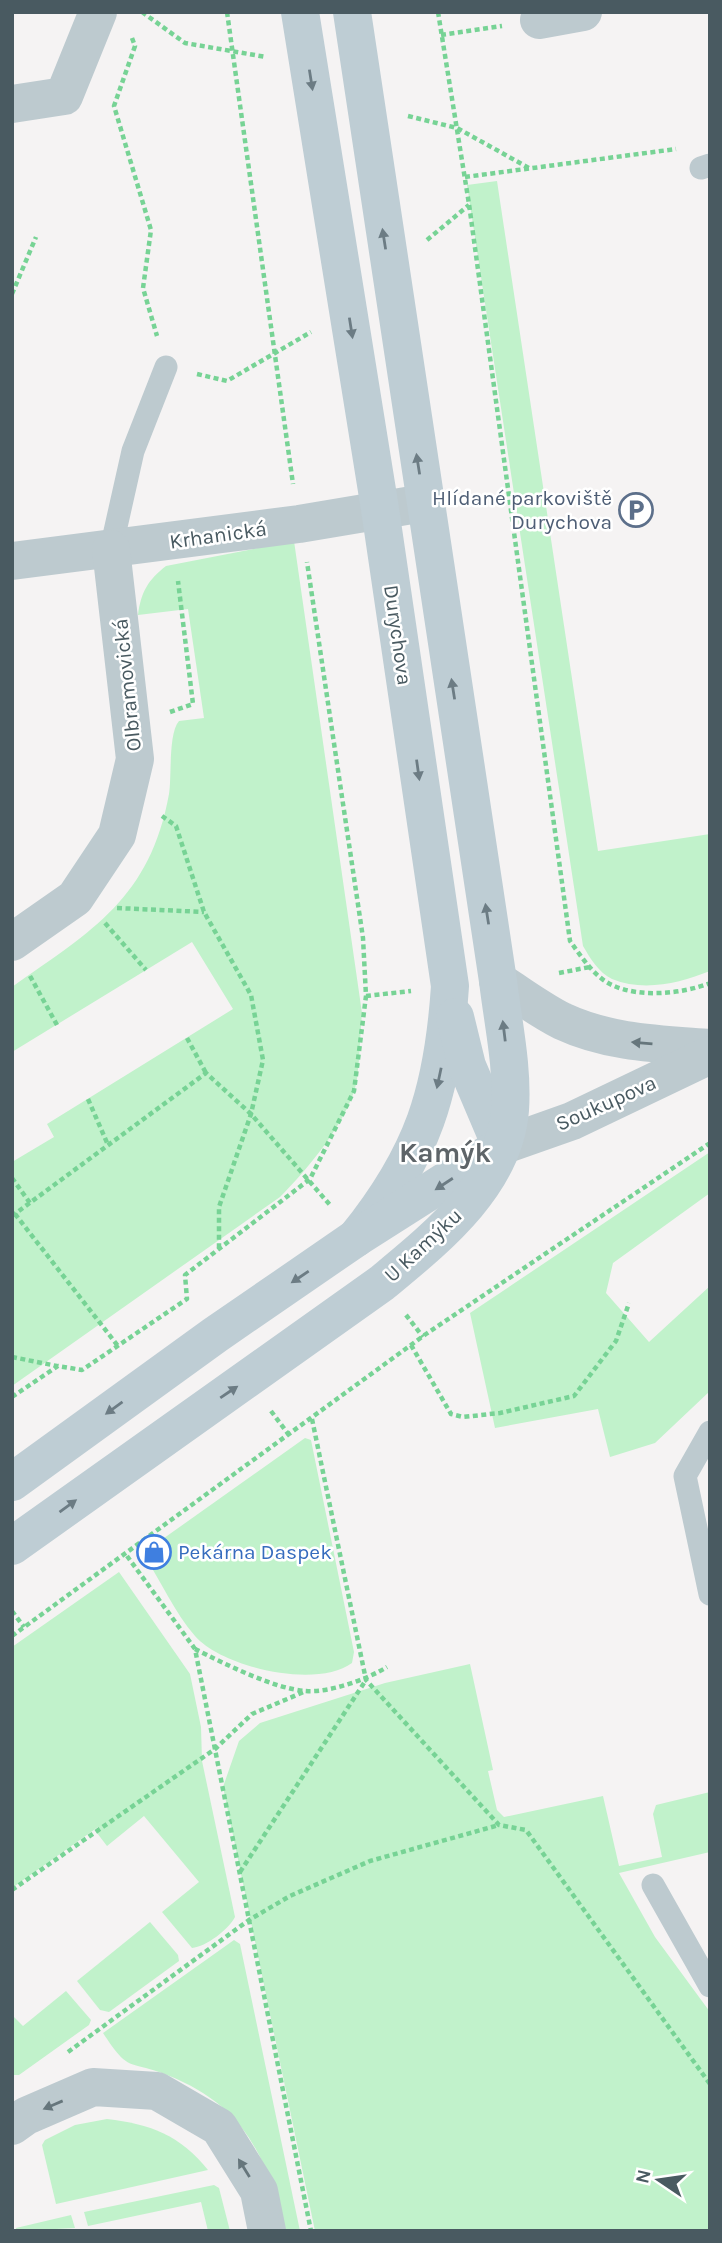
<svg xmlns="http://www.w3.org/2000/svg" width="722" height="2243" font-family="Karla,sans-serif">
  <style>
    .green { fill: #c1f2cb }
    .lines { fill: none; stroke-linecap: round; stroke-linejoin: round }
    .path { stroke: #77d395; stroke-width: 4.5; stroke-dasharray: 5 3.5; stroke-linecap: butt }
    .lane { stroke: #bdcacf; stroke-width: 23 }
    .street { stroke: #bdcacf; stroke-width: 38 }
    .secondary { stroke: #becdd4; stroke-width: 38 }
    .oneway { fill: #6c7c84 }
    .oneway2 { fill: #66767c }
    .labels { text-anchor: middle; stroke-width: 5; stroke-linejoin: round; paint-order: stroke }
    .service-label { font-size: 21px; fill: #4e5e75; stroke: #fff; text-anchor: end }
    .street-label { font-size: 21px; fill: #495a61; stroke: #fff }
    .shop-label { font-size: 21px; fill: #366cbe; stroke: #fff; text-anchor: start }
    .district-label { font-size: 28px; font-weight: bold; fill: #5e6468; stroke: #fff }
  </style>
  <rect width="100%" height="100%" fill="#f5f3f3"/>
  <g class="green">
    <path d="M497,181L598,851L710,834V971C680,983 644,992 612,979C599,973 590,958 583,946L467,185Z"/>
    <path d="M294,541L362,1013C360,1035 360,1057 357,1079C351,1118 307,1170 280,1197L12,1386V1162L54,1137L47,1124L233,1009L192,942L12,1052V987C93,930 150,898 169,794C172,776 168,734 179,721L204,718L188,609L138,615C141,592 148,580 166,566Z"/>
    <polygon points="710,1152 710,1193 613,1263 606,1293 649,1342 710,1286 710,1391 655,1443 610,1457 598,1409 495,1428 470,1313"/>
    <path d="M305,1438L311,1440L354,1652L352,1663C317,1689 223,1668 195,1636C175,1613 160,1580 143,1553Z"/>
    <path d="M119,1572L190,1674L201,1727L202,1761L235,1917C229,1929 206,1947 192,1948L162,1912L199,1882L144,1816L107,1846L97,1833L98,1827L12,1888V1647Z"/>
    <polygon points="470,1664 493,1770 488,1771 497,1810 504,1817 603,1796 619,1866 662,1857 653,1814 656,1805 710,1792 710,1852 619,1873 655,1937 710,2012 710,2231 315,2231 223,1787 239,1741 260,1723 385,1683"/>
    <polygon points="150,1922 178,1955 179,1961 109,2012 100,2010 77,1981"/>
    <path d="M234,1940L240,1944L300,2231H284C267,2155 243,2105 167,2075C127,2059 130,2074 103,2033Z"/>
    <polygon points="66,1991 91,2020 89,2025 19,2075 12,2075 12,2015 23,2026"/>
    <path d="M107,2119C150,2124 180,2135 208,2170L56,2204L42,2145L45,2140L75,2125Z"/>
    <polygon points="214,2185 219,2188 230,2231 208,2231 201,2202 88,2226 84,2212"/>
    <polygon points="71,2215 75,2228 17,2231 16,2228"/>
  </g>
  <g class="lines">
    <g class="path">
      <polyline points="142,12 185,43 266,57"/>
      <polyline points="227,12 293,484"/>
      <path d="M438,12L469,204L570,941C581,956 594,977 612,985C639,998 682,994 710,983"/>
      <polyline points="441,35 502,26"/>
      <polyline points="132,38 135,46 114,106 151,230 143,288 157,336"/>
      <polyline points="408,116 457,128 529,168"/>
      <polyline points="465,177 676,149"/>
      <polyline points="427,240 469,205"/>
      <polyline points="12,294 36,237"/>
      <polyline points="197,374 227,381 311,332"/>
      <polyline points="170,712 193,704 178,581"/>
      <polyline points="162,816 176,826 204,912 251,995 263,1060 251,1114 219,1207 219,1248"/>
      <polyline points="117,908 204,912"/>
      <polyline points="105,923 146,970"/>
      <polyline points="559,973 590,967"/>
      <polyline points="30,976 57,1025"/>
      <polyline points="366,996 411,991"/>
      <polyline points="187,1038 206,1073"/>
      <polyline points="88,1099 108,1145"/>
      <polyline points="12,1178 30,1203"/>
      <polyline points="15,1214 118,1346"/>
      <polyline points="12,1216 206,1073 251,1114 330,1205"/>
      <polyline points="406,1315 423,1337"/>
      <polyline points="411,1345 451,1414 463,1417 500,1413 574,1396 616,1341 629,1303"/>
      <polyline points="12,1357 57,1366"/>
      <polyline points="12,1397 58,1366 82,1370 187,1299 185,1275 310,1179 354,1091 366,996 363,938 307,562"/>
      <polyline points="271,1411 289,1435"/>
      <polyline points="312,1419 366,1680 499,1825 526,1830 710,2084"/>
      <polyline points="127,1556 195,1649 311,2231"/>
      <polyline points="12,1611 24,1627"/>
      <polyline points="12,1636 426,1334 710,1143"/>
      <path d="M195,1649C223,1663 274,1689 306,1691C329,1693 368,1679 387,1667"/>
      <polyline points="240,1872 366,1680"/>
      <polyline points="12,1890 215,1749 252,1714 306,1691"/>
      <polyline points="68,2052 249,1920 290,1896 370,1861 499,1825"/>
    </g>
    <g class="lane">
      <polyline points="701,168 710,165"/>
      <polyline points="111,549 133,451 166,367"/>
      <polyline points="710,1432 685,1476 710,1594"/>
      <polyline points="653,1885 710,1986"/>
    </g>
    <g class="street">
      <polyline points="539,20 583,12"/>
      <polyline points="12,104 64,96 98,12"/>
      <polyline points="12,561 299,524 424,503"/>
      <polyline points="12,942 75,898 117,835 135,759 111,549"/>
      <path d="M498,981C519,994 540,1010 562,1021C609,1043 659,1044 710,1048"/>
      <polyline points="501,1146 572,1121 710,1055"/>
      <polyline points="12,2126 26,2116 93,2087 157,2091 219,2127 259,2191 267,2231"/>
    </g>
    <g class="secondary">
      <path d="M300,12L380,509L450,986C443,1092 423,1155 356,1238"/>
      <polyline points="455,1017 467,1066 501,1146"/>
      <polyline points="12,1482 215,1335 356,1238 496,1149"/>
      <path d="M12,1546L382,1283C435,1239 504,1185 510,1110C513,1067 503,1023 498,981L352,12"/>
    </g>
  </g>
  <defs><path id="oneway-solid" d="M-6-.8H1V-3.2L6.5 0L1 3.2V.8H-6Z" transform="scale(1.75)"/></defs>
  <g class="oneway">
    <use href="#oneway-solid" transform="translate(311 80) rotate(81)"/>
    <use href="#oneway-solid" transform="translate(384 239) rotate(-99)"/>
    <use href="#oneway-solid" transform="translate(351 328) rotate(81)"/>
    <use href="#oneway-solid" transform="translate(418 464) rotate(-99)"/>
    <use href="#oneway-solid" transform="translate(453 689) rotate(-99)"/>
    <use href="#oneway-solid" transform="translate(418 770) rotate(82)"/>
    <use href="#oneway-solid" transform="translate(487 914) rotate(-99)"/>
    <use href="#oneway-solid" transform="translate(504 1031) rotate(-97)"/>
    <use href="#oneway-solid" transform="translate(439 1078) rotate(102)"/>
    <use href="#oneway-solid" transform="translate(444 1184) rotate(147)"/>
    <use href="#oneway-solid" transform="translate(300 1277) rotate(146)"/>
    <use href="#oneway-solid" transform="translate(229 1392) rotate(-34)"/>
    <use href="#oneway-solid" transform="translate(114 1408) rotate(144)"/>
    <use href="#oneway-solid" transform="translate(68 1506) rotate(-36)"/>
  </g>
  <g class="oneway2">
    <use href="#oneway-solid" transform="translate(642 1043) rotate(-175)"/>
    <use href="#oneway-solid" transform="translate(53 2105) rotate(157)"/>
    <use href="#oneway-solid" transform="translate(244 2168) rotate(-122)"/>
  </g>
  <defs>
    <g id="parking-ring" transform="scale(1.75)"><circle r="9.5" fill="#fff" stroke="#5c6f8a" stroke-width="1.5"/><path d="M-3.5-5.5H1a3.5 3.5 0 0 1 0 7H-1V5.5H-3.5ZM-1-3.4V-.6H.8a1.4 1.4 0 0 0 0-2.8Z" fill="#5c6f8a"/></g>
    <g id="shop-ring" transform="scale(1.75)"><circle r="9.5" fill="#fff" stroke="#3f7fe0" stroke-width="1.5"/><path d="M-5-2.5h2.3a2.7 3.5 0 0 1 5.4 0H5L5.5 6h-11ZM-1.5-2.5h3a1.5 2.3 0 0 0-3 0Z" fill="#3f7fe0"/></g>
  </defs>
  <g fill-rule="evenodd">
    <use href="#parking-ring" x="636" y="510"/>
    <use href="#shop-ring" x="154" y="1552"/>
  </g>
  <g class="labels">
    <g class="service-label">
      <text x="612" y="505">Hlídané parkoviště<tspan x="612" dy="24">Durychova</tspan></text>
    </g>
    <g class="street-label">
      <text transform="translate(218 535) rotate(-8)" y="7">Krhanická</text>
      <text transform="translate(398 635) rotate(82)" y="7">Durychova</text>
      <text transform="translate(127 685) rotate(-96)" y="7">Olbramovická</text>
      <text transform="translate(606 1103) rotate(-24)" y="7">Soukupova</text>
      <text transform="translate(423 1245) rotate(-43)" y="7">U Kamýku</text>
    </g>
    <g class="shop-label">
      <text x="178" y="1559">Pekárna Daspek</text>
    </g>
    <g class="district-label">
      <text x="445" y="1162">Kamýk</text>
    </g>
  </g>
  <rect width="722" height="2243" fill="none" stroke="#495a61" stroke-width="28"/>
  <g transform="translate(659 2180) rotate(283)" stroke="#ffffff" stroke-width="5" paint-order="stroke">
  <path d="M0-5L12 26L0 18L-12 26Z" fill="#495a61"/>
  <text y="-10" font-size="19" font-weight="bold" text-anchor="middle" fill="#495a61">N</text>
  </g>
</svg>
